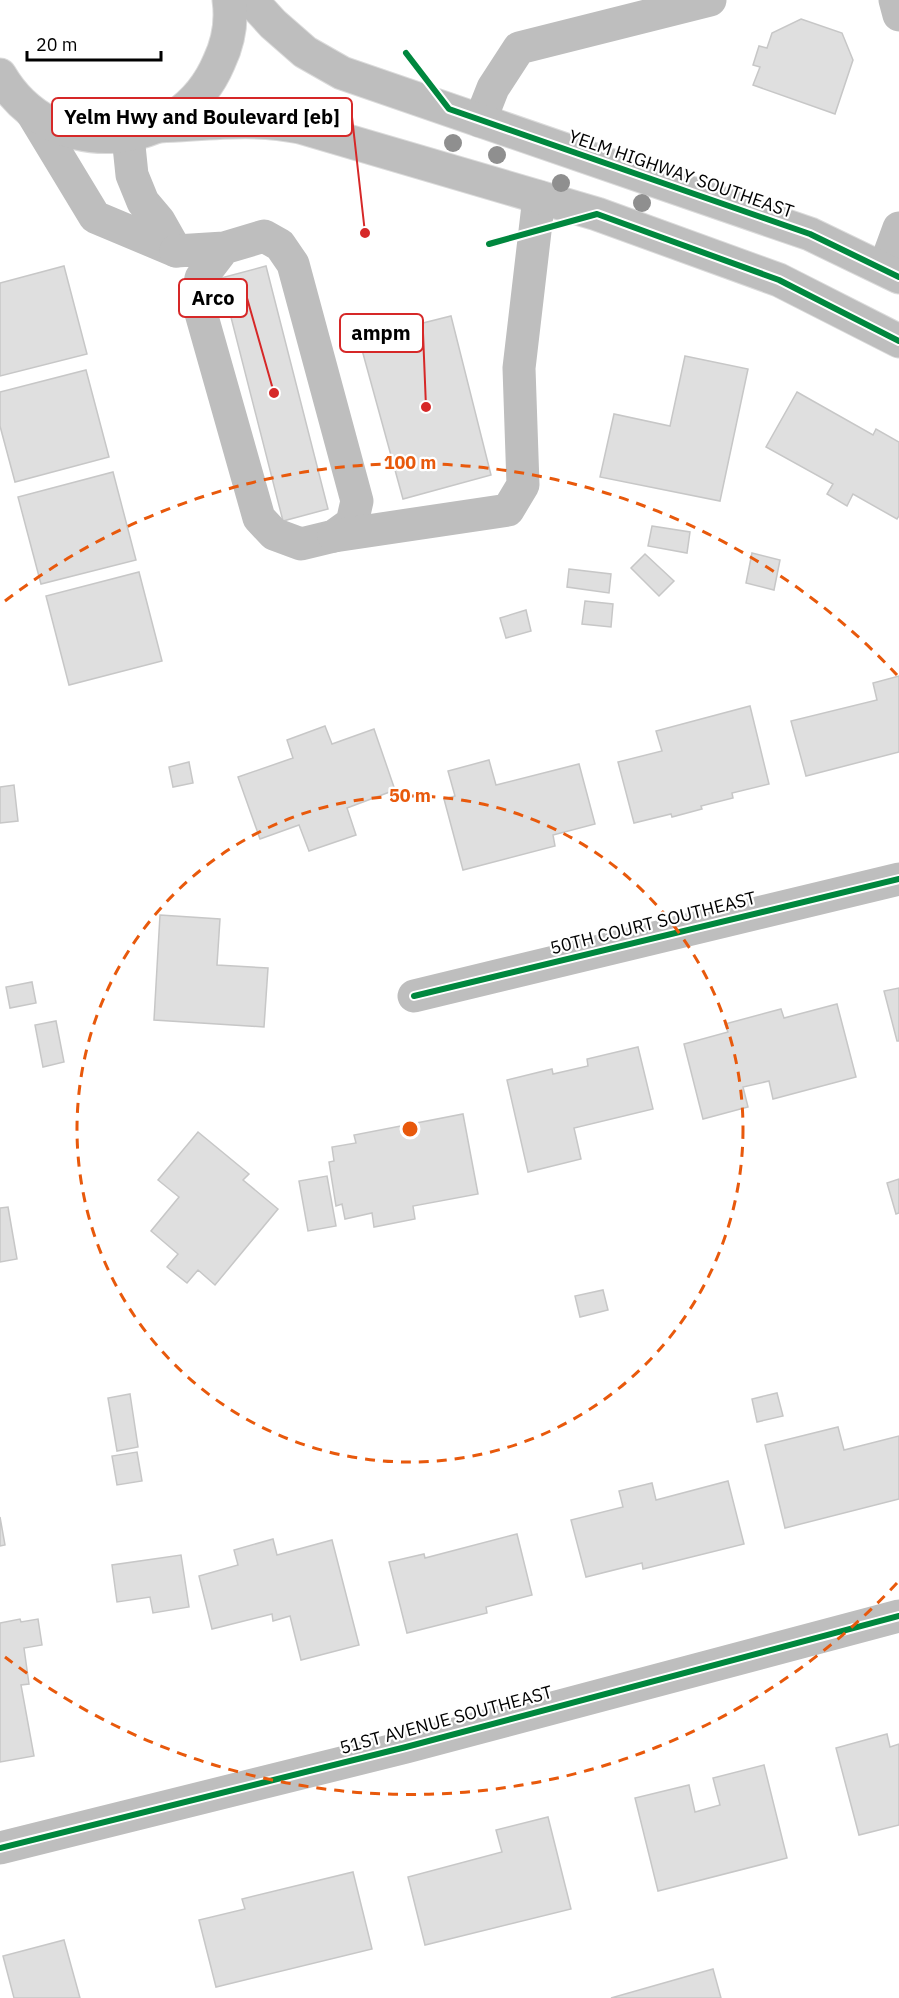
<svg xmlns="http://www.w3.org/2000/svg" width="899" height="1998" font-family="'IBM Plex Sans',sans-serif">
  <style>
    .building { fill: #dfdfdf; stroke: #c7c7c7; stroke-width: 1.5 }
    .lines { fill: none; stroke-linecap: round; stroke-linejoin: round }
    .major-casing { stroke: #dbdbdb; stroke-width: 35 }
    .minor { stroke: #bebebe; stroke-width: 33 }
    .major { stroke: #bebebe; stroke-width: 33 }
    .cycleway-casing { stroke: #fff; stroke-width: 10 }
    .cycleway { stroke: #00873e; stroke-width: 6 }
    .tree { fill: #8f8f8f }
    .ring { fill: none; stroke: #e8590c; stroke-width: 3; stroke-dasharray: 10 8 }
    .labels { text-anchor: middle; stroke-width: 4.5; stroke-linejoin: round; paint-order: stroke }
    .street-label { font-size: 18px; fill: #000; stroke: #fff }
    .centre { fill: #e8590c; stroke: #fff; stroke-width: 3 }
    .ring-label { font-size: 18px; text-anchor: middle; font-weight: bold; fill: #e8590c; stroke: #fff; stroke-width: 4.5; stroke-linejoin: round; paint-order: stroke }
    .leader { fill: none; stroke: #d62828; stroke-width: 2 }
    .callout-dot { fill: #d62828; stroke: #fff; stroke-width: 2 }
    .callout { fill: #fff; stroke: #d62828; stroke-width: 2 }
    .callout-label { font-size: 20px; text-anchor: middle; font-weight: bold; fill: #000 }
  </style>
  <rect width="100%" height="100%" fill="#fff"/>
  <g class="building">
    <polygon points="801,19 842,33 853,60 835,114 753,85 760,67 753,65 759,46 767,48 772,33"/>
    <polygon points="64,266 87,354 0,376 0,283"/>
    <polygon points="266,266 328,509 283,521 221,278"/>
    <polygon points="451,316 491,475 403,499 359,339"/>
    <polygon points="685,356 748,369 720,501 600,477 614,414 670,426"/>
    <polygon points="86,370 109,457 15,482 0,426 0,392"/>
    <polygon points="797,392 873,435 876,429 899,442 899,516 897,519 853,494 847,506 827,494 833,484 766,447"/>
    <polygon points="113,472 136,560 41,584 18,497"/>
    <polygon points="652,526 690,532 687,553 648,546"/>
    <polygon points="752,553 780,560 774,590 746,583"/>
    <polygon points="645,554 674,581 659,596 631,568"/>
    <polygon points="569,569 611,574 609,593 567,587"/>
    <polygon points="139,572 162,661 69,685 46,596"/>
    <polygon points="585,601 613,604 611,627 582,624"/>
    <polygon points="526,610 531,631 506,638 500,618"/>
    <polygon points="899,676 899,752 806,776 791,721 877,700 873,683"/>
    <polygon points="750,706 769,784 732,793 733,798 701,806 702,809 672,817 671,814 634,823 618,762 662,751 656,731"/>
    <polygon points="325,726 332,744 374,729 395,790 347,808 356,835 309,851 299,825 260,839 238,777 293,758 287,740"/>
    <polygon points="489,760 496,785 579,764 595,824 553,835 555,846 463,870 444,799 455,796 448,771"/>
    <polygon points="189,762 193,783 173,787 169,767"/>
    <polygon points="14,785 18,821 0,823 0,787"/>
    <polygon points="160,915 220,919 217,965 268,968 264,1027 154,1020"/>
    <polygon points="32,982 36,1003 10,1008 6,987"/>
    <polygon points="899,988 899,1041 897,1041 884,991"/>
    <polygon points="837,1004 856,1077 773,1099 769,1081 743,1087 748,1107 703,1119 684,1044 728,1032 725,1024 781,1009 784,1018"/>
    <polygon points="56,1021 64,1062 43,1067 35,1025"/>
    <polygon points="638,1047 653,1109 574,1128 581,1159 528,1172 507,1080 552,1069 553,1074 588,1066 587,1059"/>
    <polygon points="463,1114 478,1194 413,1206 415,1219 374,1227 372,1213 345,1219 342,1204 336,1206 329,1162 334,1161 332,1147 356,1143 354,1135"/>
    <polygon points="198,1132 249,1174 243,1180 278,1209 215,1285 198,1270 187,1283 167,1267 178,1254 151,1231 179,1197 158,1180"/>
    <polygon points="327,1176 336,1226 308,1231 299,1181"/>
    <polygon points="899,1179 899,1213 896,1214 887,1183"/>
    <polygon points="8,1207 17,1259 0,1262 0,1208"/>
    <polygon points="603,1290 608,1310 580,1317 575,1296"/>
    <polygon points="777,1393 783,1416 757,1422 752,1399"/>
    <polygon points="130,1394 138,1447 117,1451 108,1398"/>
    <polygon points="838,1427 844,1450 899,1436 899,1499 785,1528 765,1445"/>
    <polygon points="137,1452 142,1481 117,1485 112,1456"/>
    <polygon points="728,1481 744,1544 643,1569 642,1563 586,1577 571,1520 623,1507 619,1491 652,1483 656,1500"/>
    <polygon points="0,1517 5,1545 0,1546"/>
    <polygon points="517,1534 532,1595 486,1607 487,1613 407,1633 389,1562 424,1554 425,1558"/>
    <polygon points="273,1539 277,1555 332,1540 359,1645 301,1660 290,1616 273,1621 272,1614 212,1629 199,1576 238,1565 234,1550"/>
    <polygon points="181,1555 189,1607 153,1613 150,1597 117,1602 112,1565"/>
    <polygon points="20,1619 21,1622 38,1619 42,1645 24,1648 29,1684 21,1685 34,1756 0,1762 0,1623"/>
    <polygon points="887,1734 890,1747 899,1744 899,1825 859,1835 836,1748"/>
    <polygon points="764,1765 787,1858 658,1891 635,1798 689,1785 695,1812 720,1805 713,1778"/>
    <polygon points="548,1817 571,1909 425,1945 408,1877 502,1852 496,1830"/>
    <polygon points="353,1872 372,1949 216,1987 199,1920 245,1909 242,1899"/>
    <polygon points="64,1940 80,1998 14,1998 3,1956"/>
    <polygon points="713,1969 721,1998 611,1998"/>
  </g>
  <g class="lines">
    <g class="major-casing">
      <g id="major">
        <polyline points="251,0 273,24 305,52 342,73 810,234 899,277"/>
        <path d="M0,75C51,163 180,155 219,62C228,43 232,21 229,0"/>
        <path d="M160,126C207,124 253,117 300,127L597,214L779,280L899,341"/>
      </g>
    </g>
    <g class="minor">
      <polyline points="895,0 899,15"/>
      <polyline points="32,113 95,217 176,251 159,221 143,202 132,175 128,136"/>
      <polyline points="480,121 493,88 519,48 710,0"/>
      <polyline points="176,251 224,248 264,236 280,245 293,264 357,501 352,523 334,536 301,544 274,534 259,518 197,299 201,278 224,248"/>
      <polyline points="884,269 899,228"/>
      <polyline points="334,536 508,510 523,485 519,368 539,197"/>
      <polyline points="414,996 899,879"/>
      <polyline points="0,1848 406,1747 899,1616"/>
    </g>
    <use href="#major" class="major"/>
    <g class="cycleway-casing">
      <g id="cycleway">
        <polyline points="406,53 449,109 810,234 899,277"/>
        <polyline points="489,244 597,214 779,280 899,341"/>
        <polyline points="414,996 899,879"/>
        <polyline points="0,1848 406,1747 899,1616"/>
      </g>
    </g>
    <use href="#cycleway" class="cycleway"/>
  </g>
  <g class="tree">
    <circle cx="453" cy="143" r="9"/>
    <circle cx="497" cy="155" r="9"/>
    <circle cx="561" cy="183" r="9"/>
    <circle cx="642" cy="203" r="9"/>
  </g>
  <g class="ring">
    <circle cx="410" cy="1129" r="333"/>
    <path d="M897 1583A666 666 0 0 1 5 1657M5 601A666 666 0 0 1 897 675"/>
  </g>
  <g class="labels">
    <g class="street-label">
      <text transform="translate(681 174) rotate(19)" y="6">YELM HIGHWAY SOUTHEAST</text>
      <text transform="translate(653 923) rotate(-14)" y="6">50TH COURT SOUTHEAST</text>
      <text transform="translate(446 1720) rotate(-15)" y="6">51ST AVENUE SOUTHEAST</text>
    </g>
  </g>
  <circle cx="410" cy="1129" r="9" class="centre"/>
  <g class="ring-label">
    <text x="410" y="469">100 m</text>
    <text x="410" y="802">50 m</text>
  </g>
  <path class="leader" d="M365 233L352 117M274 393L247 298M426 407L423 333"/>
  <g class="callout-dot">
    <circle cx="365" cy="233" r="6"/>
    <circle cx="274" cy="393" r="6"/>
    <circle cx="426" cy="407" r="6"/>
  </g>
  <g class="callout">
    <rect x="52" y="98" width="300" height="38" rx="6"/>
    <rect x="179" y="279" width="68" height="38" rx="6"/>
    <rect x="340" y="314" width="83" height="38" rx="6"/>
  </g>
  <g class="callout-label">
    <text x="202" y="124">Yelm Hwy and Boulevard [eb]</text>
    <text x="213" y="305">Arco</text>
    <text x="381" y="340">ampm</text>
  </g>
  <path d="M27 51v9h134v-9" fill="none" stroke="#000000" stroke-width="3"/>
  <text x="36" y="51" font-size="18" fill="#000000" stroke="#ffffff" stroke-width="4.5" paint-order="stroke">20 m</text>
</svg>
